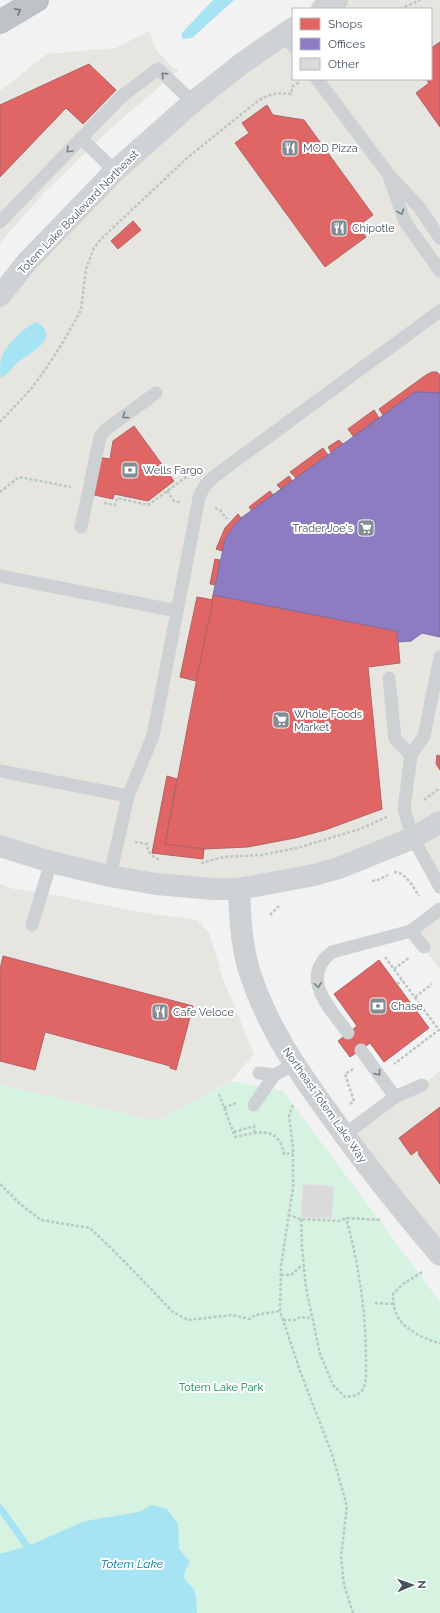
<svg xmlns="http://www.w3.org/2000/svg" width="440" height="1613" font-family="Raleway,sans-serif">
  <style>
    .commercial { fill: #e7e5e0 }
    .green { fill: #d5f3e0 }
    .water { fill: #a6e3f3 }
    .shops { fill: #e06666; stroke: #b26164 }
    .offices { fill: #8e7cc3; stroke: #7970a5 }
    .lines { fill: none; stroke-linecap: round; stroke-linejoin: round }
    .stream { stroke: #a6e3f3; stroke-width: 7 }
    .building { fill: #d9dadc; stroke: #e3e4e5 }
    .highway-casing { stroke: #b6bcc2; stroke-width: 24 }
    .path { stroke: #bac8c3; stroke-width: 2.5; stroke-dasharray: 3 2; stroke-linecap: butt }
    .lane { stroke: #cdd1d3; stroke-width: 13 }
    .street { stroke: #cdd1d3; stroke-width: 22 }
    .secondary { stroke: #ced2d5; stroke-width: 22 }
    .highway { stroke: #bec3c8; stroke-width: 22 }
    .oneway { stroke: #6b757f }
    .oneway2 { stroke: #768088 }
    .labels { text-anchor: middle; stroke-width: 4; stroke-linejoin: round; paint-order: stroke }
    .poi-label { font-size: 11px; fill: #475460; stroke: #fff; text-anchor: start }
    .street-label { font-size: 11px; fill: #475460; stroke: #fff }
    .park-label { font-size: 11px; fill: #10844b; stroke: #fff }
    .water-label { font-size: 12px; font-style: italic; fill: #037ea1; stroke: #fff }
  </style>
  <rect width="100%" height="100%" fill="#f2f2f2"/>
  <g class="commercial">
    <polygon points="337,0 440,0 440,887 413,838 239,889 0,846 0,296 27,262 293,28 293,79 431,79 431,9 322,9"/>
    <polygon points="149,31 156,50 173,68 179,70 109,130 43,194 0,243 0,91 47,54 116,48"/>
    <polygon points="0,884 14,889 65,897 133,911 197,920 209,932 223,979 254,1054 231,1081 157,1121 0,1085"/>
    <polygon points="440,909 440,969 411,931"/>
    <polygon points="440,1071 440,1255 344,1135 422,1085"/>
  </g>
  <polygon class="green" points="232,1081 283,1091 440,1302 440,1613 0,1613 0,1085 157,1121"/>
  <g class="water">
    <polygon points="213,0 234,0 192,38 182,39 182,33"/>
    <path d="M37,322C63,339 27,354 16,364C11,369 8,374 2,377H0C0,371 0,363 1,358C6,345 25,326 37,322Z"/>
    <path d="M152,1505L167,1509L178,1524L179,1549L190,1562C176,1585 191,1579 195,1593C197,1599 196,1607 197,1613H0V1553H4L28,1546L85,1521L139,1512Z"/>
  </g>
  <g class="shops">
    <polygon points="440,42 440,127 416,93 429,83 426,79 431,79 431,48"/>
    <polygon points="89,64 116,90 83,124 66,108 0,177 0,105"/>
    <polygon points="267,105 273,115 304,120 373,215 358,226 366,237 325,267 235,143 249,133 242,123"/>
    <polygon points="133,221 141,230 118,249 111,241"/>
    <polygon points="432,372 437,372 440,375 440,393 415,392 383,415 379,409 426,375"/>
    <polygon points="374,410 379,418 353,436 348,429"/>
    <polygon points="134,426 174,481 148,501 114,494 113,499 90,494 97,457 110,459 113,441"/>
    <polygon points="339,440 343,444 331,452 328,447"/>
    <polygon points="323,448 328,455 296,478 290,472"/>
    <polygon points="289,476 292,481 281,489 277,485"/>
    <polygon points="270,491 273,495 252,511 249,507"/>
    <polygon points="238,514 241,518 233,527 225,540 222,551 216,549 225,528"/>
    <polygon points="215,559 220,560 216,585 210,584"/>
    <polygon points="213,595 397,631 400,663 368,667 382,809 325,830 295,838 248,847 204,849 165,844"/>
    <polygon points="197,597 213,600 196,681 180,677"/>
    <polygon points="437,755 440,756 440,770 436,764"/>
    <polygon points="167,776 177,779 165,844 204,849 203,859 152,853"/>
    <polygon points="3,956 193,1006 176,1070 170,1068 170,1066 45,1032 35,1070 0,1061 0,969"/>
    <polygon points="379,960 429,1028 384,1062 370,1043 350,1057 338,1041 357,1026 334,994"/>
    <polygon points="440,1107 440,1184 418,1154 419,1153 418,1150 411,1155 399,1138"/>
  </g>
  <polygon class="offices" points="415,392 440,393 440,637 422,633 411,641 398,642 397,631 213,595 225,540 233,527 241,518"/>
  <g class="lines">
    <polyline class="stream" points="0,1508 33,1554"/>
  </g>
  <polygon class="building" points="303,1184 334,1186 332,1219 301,1217"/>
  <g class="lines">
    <g class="highway-casing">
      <polyline id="highway" points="0,22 37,0"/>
    </g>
    <g class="path">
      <polyline points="400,9 420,0"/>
      <path d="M0,422L31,389L49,364L66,337L81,310L86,269L94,248L101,239L187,158L259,100C270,94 279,92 291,94L293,86L300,82"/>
      <polyline points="167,491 174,501 180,502"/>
      <polyline points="0,492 19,477 71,487"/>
      <polyline points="104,503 115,505 117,498 148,505 189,475"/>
      <polyline points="215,508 220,510 227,519"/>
      <polyline points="424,800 440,788"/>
      <path d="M135,842L147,844C147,853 153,857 160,860"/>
      <polyline points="201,863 223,857 261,855 297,848 360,829 387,817"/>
      <path d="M394,872C406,872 413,887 419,896"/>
      <polyline points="372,881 378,880 388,875"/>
      <polyline points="270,915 279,906"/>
      <polyline points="385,957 439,1030 394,1064"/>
      <polyline points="394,969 410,957"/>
      <polyline points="397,984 402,980"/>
      <polyline points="415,997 432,984"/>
      <path d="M219,1094L235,1137C257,1132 279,1125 284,1154L293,1153"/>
      <polyline points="350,1104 354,1101 345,1074 353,1069"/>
      <polyline points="293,1105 289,1116 293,1148 293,1188 281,1266 280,1311 300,1371 332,1454 347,1506 341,1557 344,1585 353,1613"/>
      <polyline points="224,1108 236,1103"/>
      <polyline points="234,1132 254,1126 255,1133"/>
      <polyline points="0,1184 20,1204 41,1220 90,1228 118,1255 173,1312 188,1320 232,1315 250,1319 255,1315 280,1311"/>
      <polyline points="288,1215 301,1219 339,1221 346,1218 382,1220"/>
      <path d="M301,1219L302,1247L306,1288L320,1354L333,1385L345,1397C352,1396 359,1396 363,1389C367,1382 366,1369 366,1361C366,1313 359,1265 346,1218"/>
      <path d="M422,1272L403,1284L393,1294C393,1303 394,1312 399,1319C406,1330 428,1341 440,1343"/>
      <polyline points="281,1275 291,1275 300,1267 304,1267"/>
      <polyline points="375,1303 393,1304"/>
      <polyline points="283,1320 296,1320 300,1317 307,1318 312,1317"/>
    </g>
    <g class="lane">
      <polyline points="284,34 293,46"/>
      <polyline points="317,79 389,175 419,207 440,238"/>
      <polyline points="81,138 115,171"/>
      <polyline points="390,179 405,222 440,271"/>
      <polyline points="0,222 122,96 158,69 193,102"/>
      <polyline points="81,527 100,437 105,430 156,393"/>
      <polyline points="0,576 177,611"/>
      <polyline points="440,657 424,736 411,755 404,809 413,838 440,887"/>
      <polyline points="389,678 395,739 411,755"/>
      <polyline points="0,771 128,796"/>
      <path d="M110,876L128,796L153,736L199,498C202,488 207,482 216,475L440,311"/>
      <polyline points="32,925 51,862"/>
      <polyline points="411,931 424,947"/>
      <path d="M348,1033C331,1009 298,978 332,952L411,931L440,909"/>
      <polyline points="361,1050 395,1097"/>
      <polyline points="259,1073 274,1075 294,1065"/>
      <polyline points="254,1105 274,1075"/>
      <polyline points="344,1135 395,1097 422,1085"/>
    </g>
    <path class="street" d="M239,889C240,916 241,943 249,970C266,1024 295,1067 328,1112C363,1162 401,1209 440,1255"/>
    <g class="secondary">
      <polyline points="322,9 337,0"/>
      <polyline points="0,296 27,262 115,171 193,102 241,64 293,28"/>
      <polyline points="0,846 51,862 110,876 156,884 214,889 239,889 314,875 339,868 413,838 440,822"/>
    </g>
    <use href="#highway" class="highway"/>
  </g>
  <defs><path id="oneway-chevron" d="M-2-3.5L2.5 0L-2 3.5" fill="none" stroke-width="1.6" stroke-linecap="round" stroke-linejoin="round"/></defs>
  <use class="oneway" href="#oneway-chevron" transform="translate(18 11) rotate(-30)"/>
  <g class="oneway2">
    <use href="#oneway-chevron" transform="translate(164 75) rotate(-136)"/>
    <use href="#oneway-chevron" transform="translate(69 150) rotate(134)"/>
    <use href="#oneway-chevron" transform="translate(401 212) rotate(70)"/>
    <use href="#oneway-chevron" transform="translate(125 416) rotate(144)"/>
    <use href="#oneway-chevron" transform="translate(318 985) rotate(82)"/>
    <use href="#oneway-chevron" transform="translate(378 1073) rotate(54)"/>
  </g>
  <defs>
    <g id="restaurant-square" transform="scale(0.9)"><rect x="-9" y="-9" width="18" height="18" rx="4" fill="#838b93" stroke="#fff"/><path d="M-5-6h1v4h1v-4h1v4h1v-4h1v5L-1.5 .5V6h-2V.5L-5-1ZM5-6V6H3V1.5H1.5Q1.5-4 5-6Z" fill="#fff"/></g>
    <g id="bank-square" transform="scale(0.9)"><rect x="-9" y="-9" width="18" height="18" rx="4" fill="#838b93" stroke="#fff"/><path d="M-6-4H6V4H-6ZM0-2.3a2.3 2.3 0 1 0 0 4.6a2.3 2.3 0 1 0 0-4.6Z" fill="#fff"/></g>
    <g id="supermarket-square" transform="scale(0.9)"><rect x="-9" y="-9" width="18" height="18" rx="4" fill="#838b93" stroke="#fff"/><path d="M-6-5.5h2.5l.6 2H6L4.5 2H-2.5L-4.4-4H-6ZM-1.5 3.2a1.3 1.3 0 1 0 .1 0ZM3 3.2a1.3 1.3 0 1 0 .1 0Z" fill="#fff"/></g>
  </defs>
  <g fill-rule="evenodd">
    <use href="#restaurant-square" x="290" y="148"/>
    <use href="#restaurant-square" x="339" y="228"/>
    <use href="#bank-square" x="130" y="470"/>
    <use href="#supermarket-square" x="366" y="528"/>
    <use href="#supermarket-square" x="281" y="720"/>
    <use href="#bank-square" x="378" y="1006"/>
    <use href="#restaurant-square" x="160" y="1012"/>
  </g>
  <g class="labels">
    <g class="poi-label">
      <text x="303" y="152">MOD Pizza</text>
      <text x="352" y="232">Chipotle</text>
      <text x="143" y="474">Wells Fargo</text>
      <text x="353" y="532" text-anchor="end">Trader Joe's</text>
      <text x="294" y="718">Whole Foods<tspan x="294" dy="13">Market</tspan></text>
      <text x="391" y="1010">Chase</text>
      <text x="173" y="1016">Cafe Veloce</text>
    </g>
    <g class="street-label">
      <text transform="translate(78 212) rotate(-46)" y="4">Totem Lake Boulevard Northeast</text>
      <text transform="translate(325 1105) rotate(55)" y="4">Northeast Totem Lake Way</text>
    </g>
    <g class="park-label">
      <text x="221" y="1391">Totem Lake Park</text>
    </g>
    <g class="water-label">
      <text x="132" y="1568">Totem Lake</text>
    </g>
  </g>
  <rect x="292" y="8" width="140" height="72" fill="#ffffff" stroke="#b5bbbf"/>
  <rect x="300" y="18" width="20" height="12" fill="#e06666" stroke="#b5bbbf"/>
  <text x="328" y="28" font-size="12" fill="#475460">Shops</text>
  <rect x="300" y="38" width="20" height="12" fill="#8e7cc3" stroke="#b5bbbf"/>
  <text x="328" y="48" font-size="12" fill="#475460">Offices</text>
  <rect x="300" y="58" width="20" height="12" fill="#d9dadc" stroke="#b5bbbf"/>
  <text x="328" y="68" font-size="12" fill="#475460">Other</text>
  <g transform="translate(412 1585) rotate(88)" stroke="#ffffff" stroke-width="3" paint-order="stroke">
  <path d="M0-3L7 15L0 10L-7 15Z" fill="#475460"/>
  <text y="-6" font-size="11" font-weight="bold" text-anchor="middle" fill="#475460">N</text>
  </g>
</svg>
